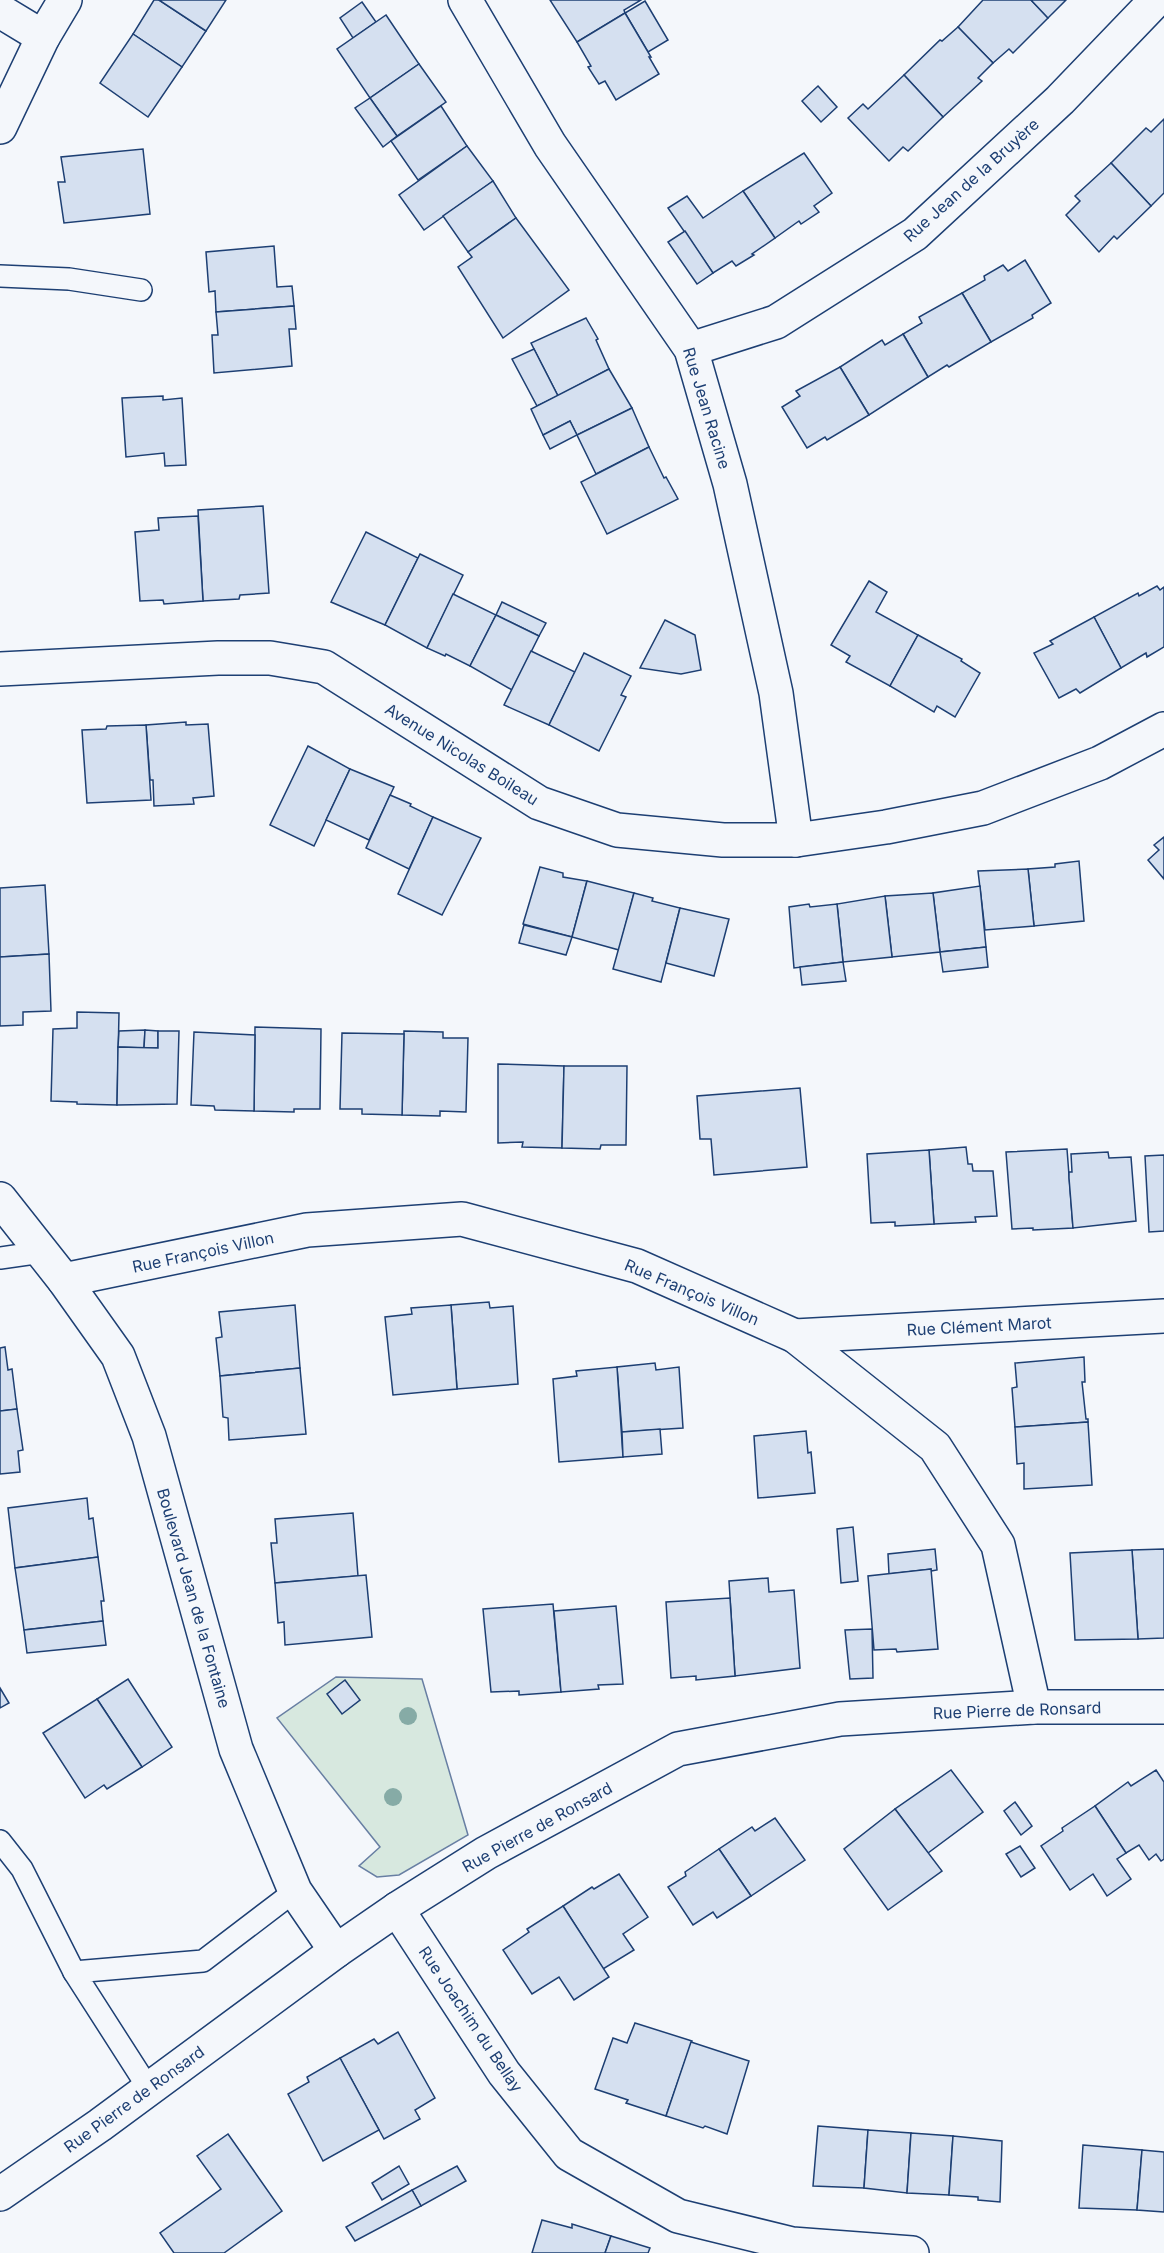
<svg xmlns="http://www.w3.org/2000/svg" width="1164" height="2253" font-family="Inter,sans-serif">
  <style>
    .green { fill: #d7e8df; stroke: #687fa3; stroke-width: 1.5 }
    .building { fill: #d5e0f0; stroke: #1d3f73; stroke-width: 1.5 }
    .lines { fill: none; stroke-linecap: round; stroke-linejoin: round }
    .service-casing { stroke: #1d3f73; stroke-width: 24 }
    .minor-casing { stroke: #1d3f73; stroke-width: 36 }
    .service { stroke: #f4f7fb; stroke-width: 21 }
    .minor { stroke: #f4f7fb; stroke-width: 33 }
    .tree { fill: #86aba6 }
    .labels { text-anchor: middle; stroke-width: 4.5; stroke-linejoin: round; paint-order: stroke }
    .street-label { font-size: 16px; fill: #1d3f73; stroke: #f4f7fb }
  </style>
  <rect width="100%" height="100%" fill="#f4f7fb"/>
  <polygon class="green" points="336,1677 422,1679 468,1835 399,1875 377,1877 359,1866 380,1847 277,1718"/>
  <g class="building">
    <polygon points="154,0 159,0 206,31 182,67 133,34"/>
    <polygon points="159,0 226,0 206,31"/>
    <polygon points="550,0 641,0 624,10 625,13 577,42"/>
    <polygon points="983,0 1031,0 1048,18 1013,53 1009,49 993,63 958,27"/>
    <polygon points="1031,0 1066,0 1048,18"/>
    <polygon points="645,1 668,40 648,52 625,13"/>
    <polygon points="362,2 376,22 353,38 340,18"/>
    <polygon points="625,13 651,57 649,57 659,74 616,100 605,81 599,84 588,67 591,66 577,42"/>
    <polygon points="386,15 419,64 370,98 337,49"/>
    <polygon points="958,27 993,63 978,78 982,81 943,117 904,75 940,40 942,41"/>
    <polygon points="133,34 182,67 148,117 100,83"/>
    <polygon points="419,64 446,102 397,136 370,98"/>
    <polygon points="904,75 943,117 908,151 903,147 889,161 848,118 863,104 868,109"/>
    <polygon points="818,86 837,107 821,122 802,101"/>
    <polygon points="370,98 397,136 383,147 355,108"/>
    <polygon points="441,106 467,146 418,180 391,141"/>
    <polygon points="1164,119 1164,193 1151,206 1111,163 1146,128 1151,132"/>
    <polygon points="467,146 493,181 424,230 399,195"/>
    <polygon points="143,149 150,214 64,223 58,182 65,182 61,157"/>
    <polygon points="804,153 832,193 814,206 819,212 801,224 799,221 775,238 743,191"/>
    <polygon points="1111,163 1151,206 1117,239 1114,236 1099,252 1066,215 1080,201 1075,196"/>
    <polygon points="493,181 516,218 468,252 443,216"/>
    <polygon points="743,191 775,238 752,254 754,255 736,266 732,261 713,273 668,208 687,196 703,218"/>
    <polygon points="516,218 569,290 503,338 458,267 472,257 468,252"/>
    <polygon points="685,231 713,273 697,284 668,242"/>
    <polygon points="274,246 277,287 292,286 294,306 216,312 215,291 209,292 206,252"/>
    <polygon points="1025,260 1051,303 1032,315 1033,318 991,342 962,293 985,280 984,276 1003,265 1008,271"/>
    <polygon points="962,293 991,342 949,367 947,365 928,377 903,334 922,323 919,317"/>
    <polygon points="294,306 296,329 289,329 292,366 214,373 212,335 218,335 216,312"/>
    <polygon points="586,318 598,339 596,340 609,369 558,396 531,343"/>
    <polygon points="903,334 928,377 869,415 840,367 882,340 885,345"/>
    <polygon points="534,349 558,396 537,406 512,359"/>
    <polygon points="840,367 869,415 827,440 825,437 807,448 782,407 800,396 796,391"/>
    <polygon points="609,369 632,408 577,435 570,421 543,435 531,409"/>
    <polygon points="163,396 163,400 182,398 186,465 165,466 164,453 126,457 122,398"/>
    <polygon points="632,408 649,447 596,474 577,435"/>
    <polygon points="570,421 577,435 550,449 543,435"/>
    <polygon points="649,447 664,478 666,477 678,499 607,534 581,482"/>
    <polygon points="263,506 269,593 240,595 239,599 203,601 198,510"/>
    <polygon points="198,516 203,601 164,604 163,600 140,601 135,532 159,530 158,518"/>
    <polygon points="366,532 418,558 385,625 331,602"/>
    <polygon points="420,554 463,575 427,648 385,625"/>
    <polygon points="869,581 887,592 876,612 918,635 890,686 846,662 850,656 831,645"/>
    <polygon points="1157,586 1160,590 1164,587 1164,647 1147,657 1146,653 1121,668 1094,617 1138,593 1139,596"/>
    <polygon points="453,594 496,615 470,666 446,654 445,656 427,648"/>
    <polygon points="502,602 546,623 539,636 496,615"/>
    <polygon points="496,615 539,636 512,690 470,666"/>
    <polygon points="1094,617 1121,668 1080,693 1076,689 1059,698 1034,653 1053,644 1050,641"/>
    <polygon points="665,620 695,635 701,670 681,674 640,668"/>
    <polygon points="918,635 962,659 961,661 980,673 955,717 937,706 934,712 890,686"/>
    <polygon points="531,651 575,672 549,725 504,705"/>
    <polygon points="584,653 631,676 621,695 626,697 599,751 549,725"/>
    <polygon points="186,722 186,725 208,724 214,796 193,798 194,804 154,806 153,780 150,780 146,725"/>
    <polygon points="146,725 151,800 87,803 82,730 106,729 107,726"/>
    <polygon points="308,746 350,769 314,846 270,825"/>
    <polygon points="350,769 394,787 369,840 326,820"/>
    <polygon points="390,795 411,804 410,806 433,817 409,869 366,848"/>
    <polygon points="433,817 481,838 442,915 398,894"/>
    <polygon points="1164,837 1164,879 1148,860 1159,850 1154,845"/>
    <polygon points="1079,861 1084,921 1034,926 1028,869 1055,867 1055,864"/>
    <polygon points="540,867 563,873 563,877 587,881 572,937 523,924"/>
    <polygon points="1028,869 1034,926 985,930 978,871"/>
    <polygon points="587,881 634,893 619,950 572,937"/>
    <polygon points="45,885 49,954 0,957 0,888"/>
    <polygon points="980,886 986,947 940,952 933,893"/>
    <polygon points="634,893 653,898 652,901 680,908 661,982 613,969"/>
    <polygon points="933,893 940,952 892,957 885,896"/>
    <polygon points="885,896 892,957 843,962 837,904"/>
    <polygon points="809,904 810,907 837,904 843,962 794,968 789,907"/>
    <polygon points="680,908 729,919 714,976 666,963"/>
    <polygon points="524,925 572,937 566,955 519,943"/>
    <polygon points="986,947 988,967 943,972 940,952"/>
    <polygon points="49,954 51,1011 23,1012 23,1025 0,1026 0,957"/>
    <polygon points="843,962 846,981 802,985 800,967"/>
    <polygon points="77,1012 119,1013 117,1105 77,1104 77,1102 51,1101 53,1029 77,1028"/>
    <polygon points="255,1027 321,1029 320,1109 294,1109 294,1112 254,1111"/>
    <polygon points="145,1030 144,1048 118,1047 119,1031"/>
    <polygon points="145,1030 158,1031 158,1048 144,1048"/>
    <polygon points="158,1031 179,1031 177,1104 117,1105 118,1047 158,1048"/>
    <polygon points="404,1031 443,1032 443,1038 468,1038 466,1112 440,1111 440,1116 402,1115"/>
    <polygon points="194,1032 255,1035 254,1111 215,1110 214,1106 191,1105"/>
    <polygon points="342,1033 404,1034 402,1115 362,1114 362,1109 340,1109"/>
    <polygon points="498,1064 564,1066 562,1148 522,1147 523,1142 498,1143"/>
    <polygon points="564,1066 627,1066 626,1145 601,1145 600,1149 562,1148"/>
    <polygon points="800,1088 807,1167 714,1175 711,1139 700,1139 697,1096"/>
    <polygon points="966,1147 968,1164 972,1164 973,1171 993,1171 997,1216 975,1217 976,1222 934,1224 929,1150"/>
    <polygon points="1067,1149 1073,1228 1033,1230 1033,1228 1012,1229 1006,1152"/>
    <polygon points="929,1150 934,1224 895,1226 895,1222 871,1223 867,1154"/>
    <polygon points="1108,1152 1109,1158 1131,1157 1136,1221 1073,1228 1069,1178 1069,1172 1072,1172 1071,1154"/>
    <polygon points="1164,1155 1164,1231 1149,1232 1145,1156"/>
    <polygon points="489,1302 490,1308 513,1306 518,1384 457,1389 451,1305"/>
    <polygon points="295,1305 300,1368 220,1376 216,1338 222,1337 219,1312"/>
    <polygon points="451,1305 457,1389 393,1395 385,1317 412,1314 411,1308"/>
    <polygon points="5,1347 8,1370 12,1369 17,1409 0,1411 0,1348"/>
    <polygon points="1084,1357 1085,1382 1082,1382 1086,1419 1088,1419 1088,1422 1015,1427 1012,1388 1017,1387 1015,1363"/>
    <polygon points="655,1363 656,1370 679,1367 683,1428 622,1432 617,1367"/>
    <polygon points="617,1367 623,1457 559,1462 553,1379 577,1376 576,1371"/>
    <polygon points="300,1368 306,1434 229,1440 228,1418 223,1417 220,1376"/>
    <polygon points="17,1409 23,1450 18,1451 20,1472 0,1474 0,1411"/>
    <polygon points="1088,1422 1092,1485 1024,1489 1024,1463 1017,1464 1015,1427"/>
    <polygon points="660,1429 662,1454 623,1457 622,1432"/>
    <polygon points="806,1431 808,1453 811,1452 815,1493 758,1498 754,1436"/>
    <polygon points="87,1498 89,1519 93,1518 98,1557 15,1568 8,1508"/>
    <polygon points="353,1513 358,1576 275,1583 271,1543 277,1543 275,1519"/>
    <polygon points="853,1527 858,1581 841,1583 837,1529"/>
    <polygon points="935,1549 937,1570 931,1571 931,1569 889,1574 888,1554"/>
    <polygon points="1164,1549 1164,1638 1138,1639 1132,1550"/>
    <polygon points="1132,1550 1138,1639 1075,1640 1070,1553"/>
    <polygon points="98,1557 104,1601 101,1601 103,1621 24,1630 15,1568"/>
    <polygon points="931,1569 938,1649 897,1652 896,1649 874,1650 868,1576"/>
    <polygon points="366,1575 372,1637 285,1645 284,1622 278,1623 275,1583"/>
    <polygon points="768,1578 769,1592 794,1590 800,1668 735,1676 729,1581"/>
    <polygon points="730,1598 735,1676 696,1680 696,1676 671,1678 666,1602"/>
    <polygon points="553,1604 561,1692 519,1695 519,1691 491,1692 483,1609"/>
    <polygon points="616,1606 623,1684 598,1685 599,1689 561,1692 554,1611"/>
    <polygon points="103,1621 106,1645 27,1653 24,1630"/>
    <polygon points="872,1629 873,1678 850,1679 845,1630"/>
    <polygon points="128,1679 172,1747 142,1767 97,1699"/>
    <polygon points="345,1680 360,1700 342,1714 327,1694"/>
    <polygon points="0,1688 9,1703 0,1708"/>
    <polygon points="97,1699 142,1767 107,1789 104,1785 85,1798 43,1733"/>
    <polygon points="951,1770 983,1812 928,1853 895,1809"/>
    <polygon points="1156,1770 1164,1782 1164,1859 1161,1861 1156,1854 1149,1860 1139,1845 1126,1853 1095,1806 1128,1782 1131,1786"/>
    <polygon points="1015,1802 1032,1826 1021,1835 1004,1811"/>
    <polygon points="1095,1806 1126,1853 1117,1859 1131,1879 1107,1896 1093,1874 1070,1890 1041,1846 1063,1831 1062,1828"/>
    <polygon points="895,1809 942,1871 888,1910 844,1849"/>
    <polygon points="775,1818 805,1860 751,1896 719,1849 752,1827 755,1831"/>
    <polygon points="1020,1846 1035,1868 1021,1877 1006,1854"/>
    <polygon points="719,1849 751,1896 717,1918 713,1912 693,1925 668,1887 686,1876 685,1872"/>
    <polygon points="619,1874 648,1917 623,1934 634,1950 603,1969 563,1906 592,1887 594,1889"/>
    <polygon points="563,1906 609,1977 574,2000 559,1977 532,1994 503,1950 529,1932 527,1929"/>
    <polygon points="635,2023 692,2041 666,2116 626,2103 628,2100 595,2089 613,2038 627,2043"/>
    <polygon points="398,2032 435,2098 415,2110 420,2119 384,2139 340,2058 374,2039 378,2044"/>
    <polygon points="691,2042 749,2061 727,2134 705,2126 703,2128 666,2116"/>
    <polygon points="340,2058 379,2130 323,2161 288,2094 309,2082 307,2077"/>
    <polygon points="818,2126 868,2130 864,2188 813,2186"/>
    <polygon points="868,2130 911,2133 907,2193 864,2188"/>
    <polygon points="911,2133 953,2136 949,2195 907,2193"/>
    <polygon points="228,2134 282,2211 224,2253 174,2253 160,2233 221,2189 197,2156"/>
    <polygon points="953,2136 1002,2141 1000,2202 978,2200 978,2197 949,2195"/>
    <polygon points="1083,2145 1142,2150 1137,2210 1079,2208"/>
    <polygon points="1142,2150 1164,2152 1164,2212 1137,2210"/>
    <polygon points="399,2166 409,2184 382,2200 372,2183"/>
    <polygon points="457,2166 466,2181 421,2206 412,2190"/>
    <polygon points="412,2190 421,2206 355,2241 346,2227"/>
    <polygon points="542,2220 572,2228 572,2224 611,2236 605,2253 532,2253"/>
    <polygon points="611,2236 650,2248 648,2253 605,2253"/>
  </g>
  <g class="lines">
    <g class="service-casing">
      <g id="service">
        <polyline points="0,276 69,279 141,290"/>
        <polyline points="0,1258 42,1252"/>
        <polyline points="0,1841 22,1869 74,1972"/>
        <polyline points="149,2089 74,1972 203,1961 295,1891"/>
      </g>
    </g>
    <g class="minor-casing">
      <g id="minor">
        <polyline points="465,0 550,145 691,349 730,484 776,693 796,840"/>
        <polyline points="0,11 43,37"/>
        <polyline points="0,127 43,37 65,0"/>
        <polyline points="691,349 776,322 915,234 1060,100 1156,0"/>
        <polyline points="0,669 218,658 270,658 324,667 539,803 617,830 723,840 796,840 886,827 983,808 1100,763 1164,729"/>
        <polyline points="0,1199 64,1280 118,1356 149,1436 236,1749 295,1891 336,1951"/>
        <polyline points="64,1280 307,1230 462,1219 637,1266 795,1336 935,1447 998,1545 1034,1707"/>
        <polyline points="795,1336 1164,1316"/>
        <polyline points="397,1909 504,2073 569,2154 678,2216 792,2244 912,2253"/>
        <polyline points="0,2194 100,2125 336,1951 397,1909 486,1853 678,1749 840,1719 1034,1707 1164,1707"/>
      </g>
    </g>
    <use href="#service" class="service"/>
    <use href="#minor" class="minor"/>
  </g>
  <g class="tree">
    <circle cx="408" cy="1716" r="9"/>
    <circle cx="393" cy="1797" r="9"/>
  </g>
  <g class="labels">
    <g class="street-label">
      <text transform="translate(971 180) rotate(-42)" y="6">Rue Jean de la Bruyère</text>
      <text transform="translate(707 408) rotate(73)" y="6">Rue Jean Racine</text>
      <text transform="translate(462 754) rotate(32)" y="6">Avenue Nicolas Boileau</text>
      <text transform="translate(203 1252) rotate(-12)" y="6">Rue François Villon</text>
      <text transform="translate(692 1292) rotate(23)" y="6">Rue François Villon</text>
      <text transform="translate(979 1326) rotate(-3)" y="6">Rue Clément Marot</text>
      <text transform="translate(194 1598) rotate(74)" y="6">Boulevard Jean de la Fontaine</text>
      <text transform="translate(1017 1710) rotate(-2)" y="6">Rue Pierre de Ronsard</text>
      <text transform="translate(537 1827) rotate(-29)" y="6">Rue Pierre de Ronsard</text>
      <text transform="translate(471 2019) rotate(56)" y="6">Rue Joachim du Bellay</text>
      <text transform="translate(134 2099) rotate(-36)" y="6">Rue Pierre de Ronsard</text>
    </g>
  </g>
</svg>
